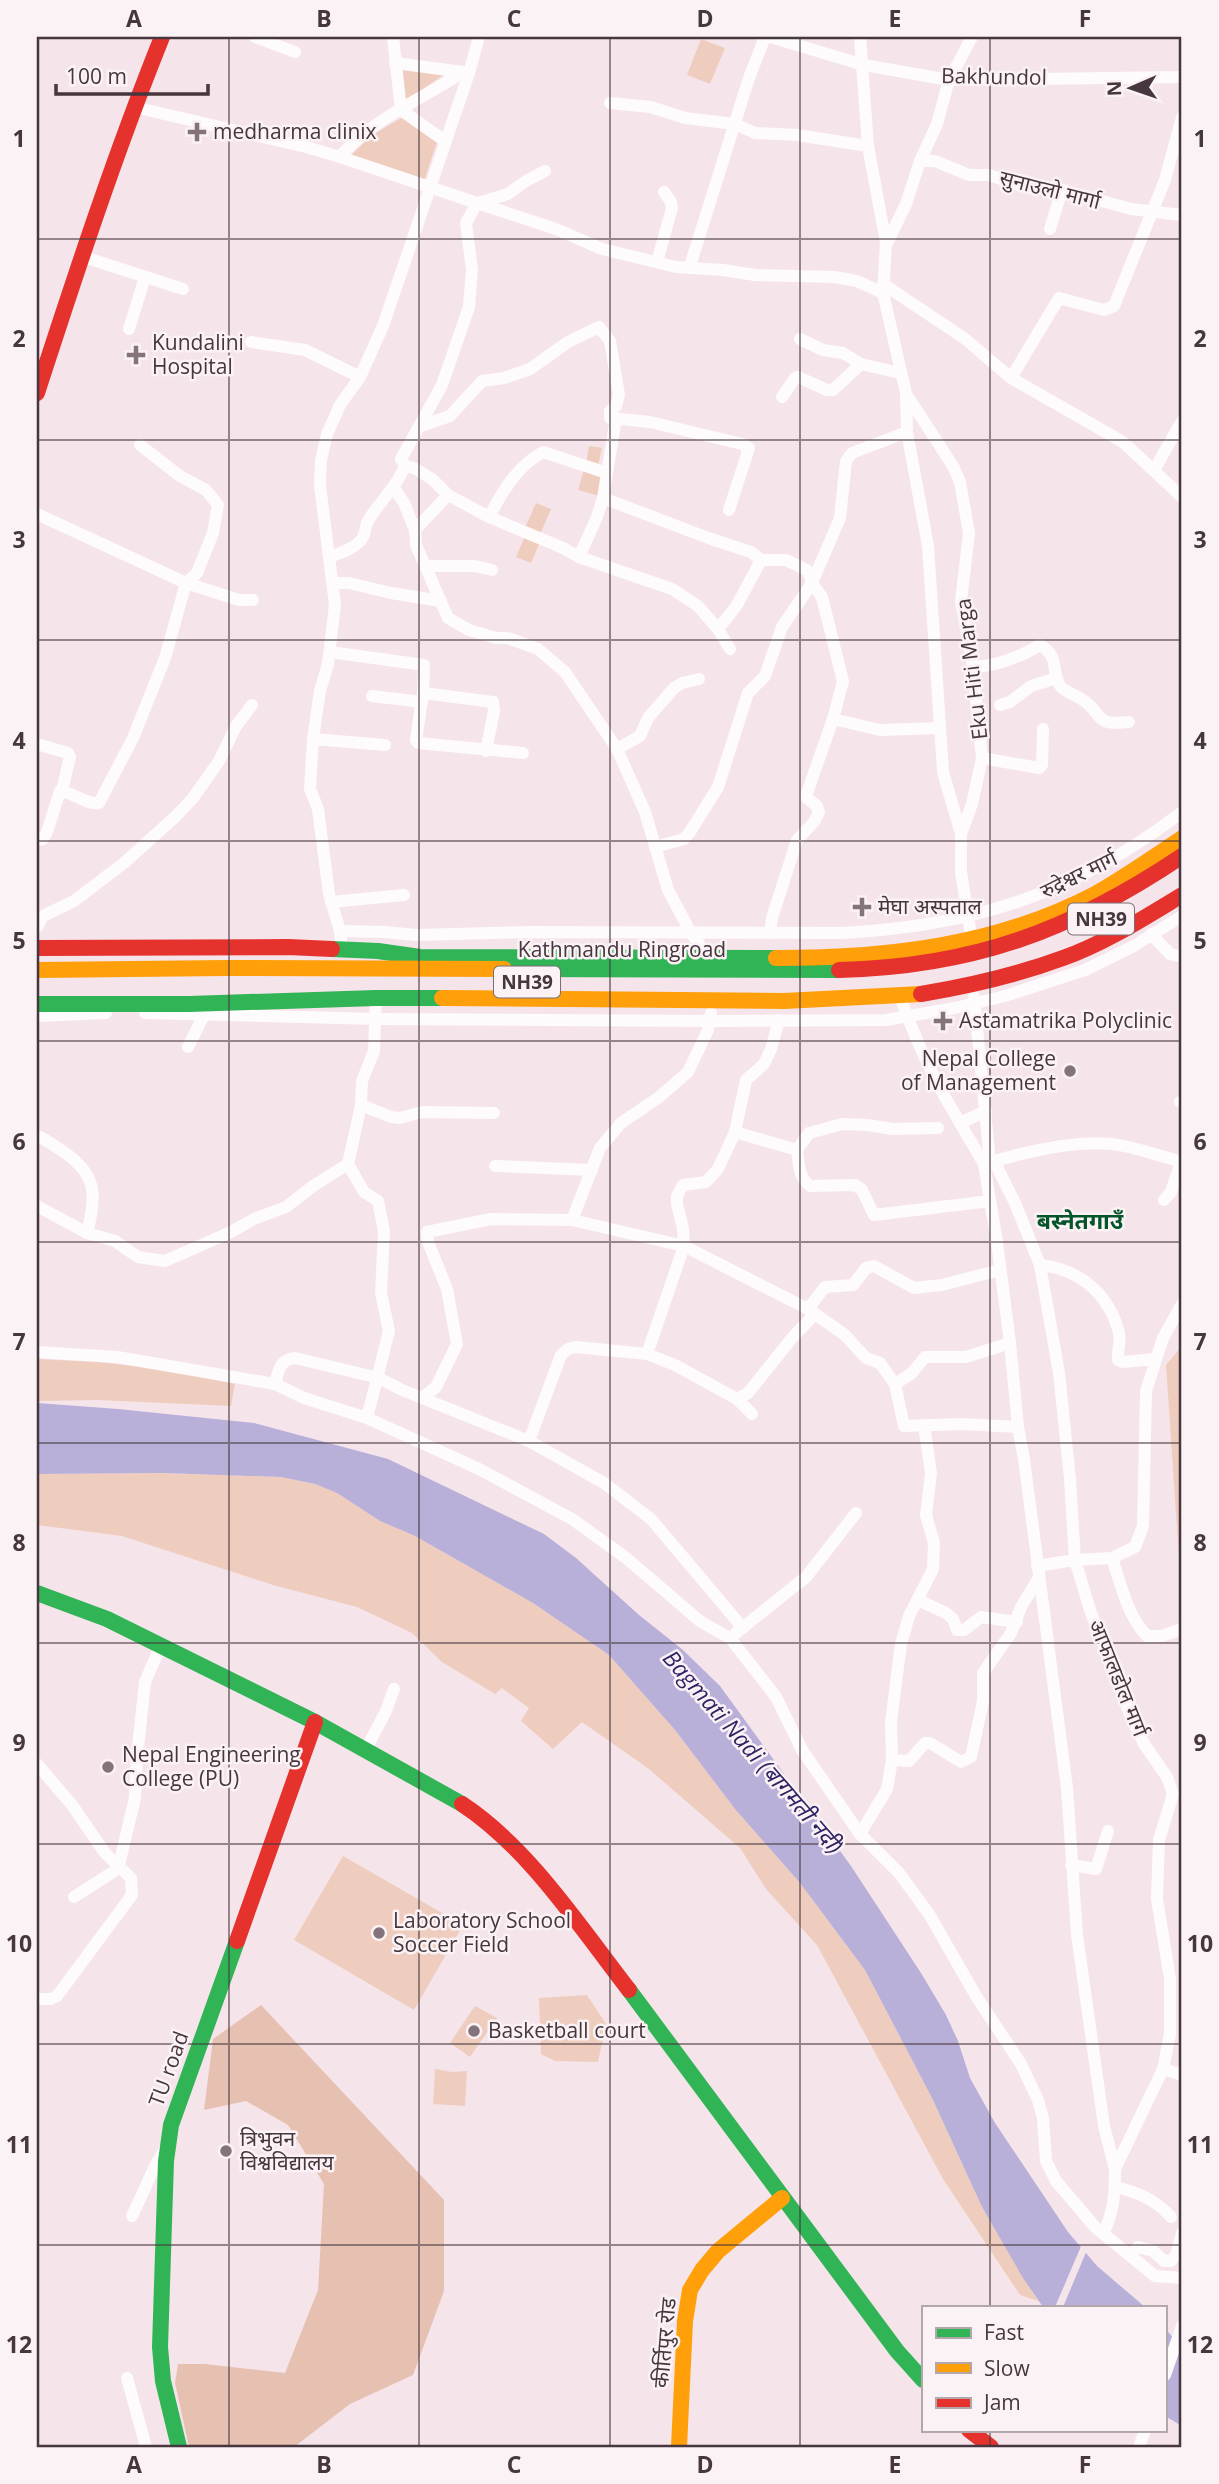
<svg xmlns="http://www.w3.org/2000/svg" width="1219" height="2484" font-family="'Open Sans','Noto Sans Devanagari',sans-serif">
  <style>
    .green { fill: #efcdbe }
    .forest { fill: #e6c1b1 }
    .water { fill: #b8b0d9 }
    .pier { fill: #f6e4eb }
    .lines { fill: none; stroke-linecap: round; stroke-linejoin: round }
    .street { stroke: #fefbfc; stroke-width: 12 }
    .fast { stroke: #30b455; stroke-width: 16 }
    .slow { stroke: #ff9f0a; stroke-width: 16 }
    .jam { stroke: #e5322d; stroke-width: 16 }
    .grid { fill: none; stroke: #46363d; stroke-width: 2; stroke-opacity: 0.55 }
    .poi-dot { fill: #84737a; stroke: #faf2f5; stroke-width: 2.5 }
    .labels { text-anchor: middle; stroke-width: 5; stroke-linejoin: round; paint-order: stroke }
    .shield { fill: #faf2f5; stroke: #7c6e74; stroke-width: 2 }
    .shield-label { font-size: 19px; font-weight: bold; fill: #46363d }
    .street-label { font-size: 21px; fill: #46363d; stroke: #faf2f5 }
    .poi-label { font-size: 21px; fill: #46363d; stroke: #faf2f5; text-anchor: start }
    .neighbourhood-label { font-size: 23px; font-weight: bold; fill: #04552a; stroke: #faf2f5 }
    .water-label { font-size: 23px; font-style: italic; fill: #302465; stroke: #faf2f5 }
    .neatline { fill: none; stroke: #46363d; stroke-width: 2.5 }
    .grid-label { font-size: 23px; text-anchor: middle; font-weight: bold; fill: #46363d }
  </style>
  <rect width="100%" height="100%" fill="#f6e4eb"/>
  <g class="green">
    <polygon points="701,39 725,48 710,84 687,75"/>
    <polygon points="401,66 446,73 403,103"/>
    <polygon points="403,117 438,139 424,181 351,155 374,134"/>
    <polygon points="589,446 602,448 598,466 586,464"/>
    <polygon points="584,469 606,474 600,496 578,490"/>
    <polygon points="536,503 551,509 539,537 524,530"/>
    <polygon points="525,536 540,542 531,563 516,557"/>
    <polygon points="1182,1346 1182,1602 1166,1365"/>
    <polygon points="37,1359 97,1362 153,1368 235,1384 231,1406 97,1400 37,1401"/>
    <polygon points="163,1473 281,1477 315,1484 337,1493 380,1521 415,1536 533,1603 609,1655 675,1730 735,1809 800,1883 865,1970 933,2100 982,2207 1038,2301 1020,2295 943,2179 817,1945 766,1889 740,1848 649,1769 582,1722 553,1749 521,1721 529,1708 502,1688 495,1694 442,1662 412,1633 357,1607 273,1585 122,1536 37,1525 37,1474"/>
    <polygon points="343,1856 463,1925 414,2010 294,1940"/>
    <polygon points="587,1995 606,2024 598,2062 555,2061 541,2054 539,1998"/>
    <polygon points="475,2006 497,2018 470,2057 450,2043"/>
    <polygon points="435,2069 452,2072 467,2071 465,2106 433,2104"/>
  </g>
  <polygon class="forest" points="261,2005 444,2200 444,2291 413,2375 350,2404 294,2447 189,2447 175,2383 178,2364 205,2364 285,2373 318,2290 324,2184 288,2125 246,2101 204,2110 213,2039"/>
  <g class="water">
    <polygon points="37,1403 118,1409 254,1423 388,1459 544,1534 576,1558 639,1615 683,1650 720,1686 851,1866 921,1973 946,2015 958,2041 970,2078 995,2123 1068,2232 1097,2266 1145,2307 1043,2307 1023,2278 982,2207 933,2100 865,1970 800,1883 735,1809 675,1730 609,1655 533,1603 415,1536 380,1521 337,1493 315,1484 281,1477 163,1473 37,1474"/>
    <polygon points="1165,2328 1182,2349 1182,2426 1165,2416"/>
  </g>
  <polygon class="pier" points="1082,2244 1087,2250 1063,2307 1055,2307"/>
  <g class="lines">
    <g class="street">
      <polyline points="255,37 295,52"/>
      <polyline points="393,37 401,110 445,141"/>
      <polyline points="770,37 864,65 949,80 1182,77"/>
      <polyline points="860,37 868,146 886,243 883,293 906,393 907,432 928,546 943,772 961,834"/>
      <polyline points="395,63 463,72"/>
      <polyline points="610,103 651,107 685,118 735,124 755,133 797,135 868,146"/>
      <path d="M134,107L306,147L340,157C369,121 424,98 463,72L469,73"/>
      <polyline points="340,157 477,203 466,223 472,270 469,307 442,385 401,459 405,466 414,468 432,479 448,495 489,517 563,548 579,557 672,589 698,606 718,629 730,649"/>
      <polyline points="920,161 935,161 969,175 989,175 1028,188 1062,190 1131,209 1182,215"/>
      <polyline points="477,203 556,229 602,249 676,267 723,270 755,275 834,277 857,281 883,293"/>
      <polyline points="478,203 508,194 526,181 545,171"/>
      <polyline points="1050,229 1062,190"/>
      <polyline points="887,243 906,204 920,161 937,124 949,80 972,37"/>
      <polyline points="81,256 183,289"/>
      <polyline points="657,262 672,208 671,202 664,192"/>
      <polyline points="690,266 749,78 765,37"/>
      <polyline points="883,284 964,338 1011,378 1123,442 1182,497"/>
      <polyline points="129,329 145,277"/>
      <polyline points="800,339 823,350 843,353 861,364 900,373"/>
      <polyline points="251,342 305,350 360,377"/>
      <polyline points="1011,378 1059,298 1104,310 1114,306 1165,180 1182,117"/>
      <polyline points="782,397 795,378 798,377 827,390 833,390 861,364"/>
      <polyline points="908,397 953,466 960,482 969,533 961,601 973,667 982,758 972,804 961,834 961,872 972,942"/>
      <polyline points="421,426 450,416 482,381 504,378 530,369 568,342 599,327 610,341 619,395 616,406 610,411 610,418 650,422 742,444 749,448 729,510"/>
      <polyline points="1154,470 1182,421"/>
      <polyline points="394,488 404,503 415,530 416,545 448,618 469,630 496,638 508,638 538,649 565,672 617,749 645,812 668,890 691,933 709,957"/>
      <polyline points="603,498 711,539 751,552 761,560 786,560 799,566 808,571 812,583 840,518 846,461 852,453 907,432"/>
      <polyline points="37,514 186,583 239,600 253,600"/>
      <path d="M489,517C502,492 518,465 543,452L607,473"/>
      <polyline points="415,530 448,495"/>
      <path d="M330,557C340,553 357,548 363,537C366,532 365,526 368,521C380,500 395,490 405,466"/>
      <polyline points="579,557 597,517 603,498 616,418"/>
      <polyline points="426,566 475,566 492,570"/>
      <polyline points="333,583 349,583 391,593 441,601"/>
      <polyline points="718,629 737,605 761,560"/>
      <polyline points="330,652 424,665 423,693 416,740 418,743 523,753"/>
      <path d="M973,667C996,666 1020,657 1040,645C1061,657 1050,672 1061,687C1065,692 1081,697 1088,704C1095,709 1098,720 1108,722C1113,724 1123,722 1129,722"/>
      <polyline points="423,693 493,702 494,711 486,751"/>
      <polyline points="372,696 422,702"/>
      <polyline points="1000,705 1010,702 1031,686 1057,678"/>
      <polyline points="833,719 880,730 940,728"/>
      <polyline points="313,739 385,745"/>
      <polyline points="37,744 68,753 70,757 62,791"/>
      <polyline points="617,749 640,736 648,718 674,688 682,683 699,679"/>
      <polyline points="982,758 1039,768 1042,765 1043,729"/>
      <path d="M37,840L43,839L47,832L60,791C73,792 86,805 99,803L133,738L165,658L186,583L197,573L213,533L218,505L206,490L180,476L140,445"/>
      <polyline points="655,847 684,839 690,832 718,787 748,693 765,676 782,627 812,583 822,597 843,681 833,719 807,793 807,798 817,806 819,812 814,822 797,840 772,918 770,933"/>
      <polyline points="331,902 404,895"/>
      <polyline points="37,927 43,916 74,901 124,863 176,816 193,798 219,761 236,726 252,705"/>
      <path d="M340,931L385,932L416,935L532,932L843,933C975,926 1076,893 1182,812"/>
      <polyline points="1151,934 1170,954 1182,957"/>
      <polyline points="342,949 340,931 329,894 318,809 310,789 313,739 320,691 328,664 335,605 320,485 321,460 327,434 340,405 360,377 383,326 469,73 479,37"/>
      <path d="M900,996C915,1040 936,1084 960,1123L986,1111"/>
      <polyline points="974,997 990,1162"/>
      <polyline points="145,1013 377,1019 710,1021 886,1020 955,1008 1005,996 1085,970 1132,947 1182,916"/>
      <polyline points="37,1016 106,1013"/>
      <polyline points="188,1047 204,1015"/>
      <polyline points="1180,1102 1182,1103"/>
      <polyline points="361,1105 391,1117 400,1118 422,1112 494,1113"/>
      <polyline points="960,1123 984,1164 997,1242 1010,1343 1018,1427 1024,1459 1067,1788 1077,1935 1104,2126 1115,2169"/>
      <path d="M735,1132L797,1150C799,1164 798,1176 810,1186L855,1185L862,1190L874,1215L990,1201"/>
      <path d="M37,1136C46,1139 53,1145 61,1150C97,1174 97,1193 87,1233"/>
      <polyline points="797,1150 809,1133 842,1124 868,1125 892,1129 938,1128"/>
      <polyline points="994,1161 1015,1203 1040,1265 1059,1373 1070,1479 1075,1560 1112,1558 1135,1547 1143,1526 1146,1391 1163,1338 1182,1304"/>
      <path d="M988,1163C1025,1152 1085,1137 1124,1146C1143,1150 1163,1157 1182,1162"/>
      <polyline points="495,1166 592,1170"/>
      <polyline points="1164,1200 1171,1192 1181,1162"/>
      <polyline points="37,1206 87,1233 115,1241 138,1257 165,1261 231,1232 254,1219 286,1207 313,1186 348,1164"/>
      <polyline points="572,1220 600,1148 621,1123 658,1098 688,1072 708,1030 711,1013"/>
      <path d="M1040,1265C1080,1269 1109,1294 1119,1333C1121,1342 1117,1351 1118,1360L1122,1362L1155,1359"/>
      <polyline points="808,1309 825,1287 853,1285 866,1268 874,1266 914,1288 942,1285 1000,1270"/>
      <polyline points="37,1352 117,1357 275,1384 304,1398 367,1418 479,1469 572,1519 625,1557 701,1622 730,1638 776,1697 802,1750 860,1834 899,1873 929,1914 976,1996 1021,2064 1038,2100 1043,2118 1046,2161 1056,2181 1095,2227 1155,2276 1182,2278"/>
      <polyline points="647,1354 684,1246 683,1229 677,1204 677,1196 683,1185 706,1182 718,1169 735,1132 746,1080 764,1064 771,1049 779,1020"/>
      <path d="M275,1384C279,1370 279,1360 295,1358L379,1378L402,1390L529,1441L604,1483L651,1519L743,1628"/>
      <polyline points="895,1384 912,1373 925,1357 966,1357 1010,1343"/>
      <polyline points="422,1398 436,1387 457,1344 447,1289 428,1242 427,1232 491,1219 572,1220 684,1246 808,1309 845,1335 866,1358 880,1363 895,1384 904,1426 962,1424 1018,1427"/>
      <polyline points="737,1399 748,1393 792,1338 814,1315"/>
      <polyline points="367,1418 389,1331 381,1293 384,1231 378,1201 364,1192 348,1164 361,1105 362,1081 374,1051 376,998"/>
      <polyline points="529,1441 561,1355 568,1349 576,1347 647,1354 675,1365 737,1399 752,1414"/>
      <path d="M1112,1558C1121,1585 1127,1615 1147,1636H1162L1182,1629"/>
      <path d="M1037,1566L1075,1560L1090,1610L1130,1714L1144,1744L1167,1777L1173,1794L1159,1840L1157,1899L1170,1979V2034L1163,2069L1115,2169C1115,2191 1114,2214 1103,2233"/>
      <polyline points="918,1600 946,1613 953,1619 957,1630 964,1630 981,1617 1017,1622"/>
      <polyline points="736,1633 806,1577 856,1513"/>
      <polyline points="366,1749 386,1711 394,1689"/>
      <polyline points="892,1760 909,1761 925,1743 930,1743 961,1762 971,1757 983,1701 983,1673 1011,1633 1021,1607 1038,1579"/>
      <polyline points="37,1764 72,1805 105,1853 131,1878 132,1895 57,1996 51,1999 37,1999"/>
      <polyline points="860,1834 887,1789 892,1760 891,1722 901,1644 909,1616 933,1569 934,1543 926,1515 931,1473 924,1425"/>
      <polyline points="1071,1865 1096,1869 1108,1831"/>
      <polyline points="74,1897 116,1870 119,1865 135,1798 137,1756 145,1682 161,1645"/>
      <polyline points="1163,2069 1182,2075"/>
      <path d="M1115,2187C1138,2192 1156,2200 1171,2217"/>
      <polyline points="132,2216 156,2164 166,2148"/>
      <polyline points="1130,2255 1138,2247 1153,2251 1164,2261 1171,2261 1176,2255 1182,2233"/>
      <polyline points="1165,2375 1182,2326"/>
      <polyline points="127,2378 146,2447"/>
      <polyline points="1139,2447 1145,2430"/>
    </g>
    <g class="fast">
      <polyline points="332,949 378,951 420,957 776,958"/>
      <polyline points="504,969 839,970"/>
      <polyline points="37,1004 189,1004 376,998 442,998"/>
      <polyline points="37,1593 107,1619 315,1722 462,1804"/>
      <polyline points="629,1990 897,2351 923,2380"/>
      <polyline points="179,2447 163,2381 160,2347 166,2161 171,2125 237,1941"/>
    </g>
    <g class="slow">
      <path d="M776,958C887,958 997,946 1097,893C1126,876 1154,857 1182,838"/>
      <polyline points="37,970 226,968 504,969"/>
      <polyline points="442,998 784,1001 921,994"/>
      <polyline points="679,2447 685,2321 690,2290 702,2270 718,2251 782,2198"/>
    </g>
    <g class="jam">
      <path d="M37,393C76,273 115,154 162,37"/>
      <polyline points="37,948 288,947 332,949"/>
      <path d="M839,970C973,967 1072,930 1182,856"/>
      <path d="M921,994C969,986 1017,975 1063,958C1105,943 1144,918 1182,895"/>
      <path d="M462,1804C529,1848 580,1927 629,1990"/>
      <polyline points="237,1941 315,1722"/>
      <polyline points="969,2430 991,2447"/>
    </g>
  </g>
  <path class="grid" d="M229,37V2447M419,37V2447M610,37V2447M800,37V2447M990,37V2307M37,239H1182M37,440H1182M37,640H1182M37,841H1182M37,1041H1182M37,1242H1182M37,1443H1182M37,1643H1182M37,1844H1182M37,2044H1182M37,2245H1182M990,2430V2447"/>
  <g class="poi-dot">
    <path d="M193.5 121.5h7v7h7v7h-7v7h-7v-7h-7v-7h7z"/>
    <path d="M132.5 344.5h7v7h7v7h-7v7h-7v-7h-7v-7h7z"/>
    <path d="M858.5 896.5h7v7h7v7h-7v7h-7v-7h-7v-7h7z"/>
    <path d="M939.5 1010.5h7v7h7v7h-7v7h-7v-7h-7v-7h7z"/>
    <circle cx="1070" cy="1071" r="7"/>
    <circle cx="108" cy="1767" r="7"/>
    <circle cx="379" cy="1933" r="7"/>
    <circle cx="474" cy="2031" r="7"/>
    <circle cx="226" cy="2151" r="7"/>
  </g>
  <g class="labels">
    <g class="shield">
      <rect x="1068" y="903.5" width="66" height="31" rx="5"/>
      <rect x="494" y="966.5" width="66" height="31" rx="5"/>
    </g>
    <g class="shield-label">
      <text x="1101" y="926">NH39</text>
      <text x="527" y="989">NH39</text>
    </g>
    <g class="street-label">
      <text transform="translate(994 77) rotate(1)" y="7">Bakhundol</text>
      <text transform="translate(1050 190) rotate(14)" y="7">सुनाउलो मार्गा</text>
      <text transform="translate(972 669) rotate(-97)" y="7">Eku Hiti Marga</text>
      <text transform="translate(1079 875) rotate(-26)" y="7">रुद्रेश्वर मार्ग</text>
      <text x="622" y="957">Kathmandu Ringroad</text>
      <text transform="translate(1118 1678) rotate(68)" y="7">आफालडोल मार्ग</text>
      <text transform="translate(169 2069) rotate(-70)" y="7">TU road</text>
      <text transform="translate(665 2343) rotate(-85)" y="7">कीर्तिपुर रोड</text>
    </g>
    <g class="poi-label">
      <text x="213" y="139">medharma clinix</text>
      <text x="152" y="350">Kundalini<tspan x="152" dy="24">Hospital</tspan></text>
      <text x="878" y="914">मेघा अस्पताल</text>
      <text x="959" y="1028">Astamatrika Polyclinic</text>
      <text x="1056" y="1066" text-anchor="end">Nepal College<tspan x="1056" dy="24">of Management</tspan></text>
      <text x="122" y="1762">Nepal Engineering<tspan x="122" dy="24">College (PU)</tspan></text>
      <text x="393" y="1928">Laboratory School<tspan x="393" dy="24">Soccer Field</tspan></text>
      <text x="488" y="2038">Basketball court</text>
      <text x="240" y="2146">त्रिभुवन<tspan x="240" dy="24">विश्वविद्यालय</tspan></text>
    </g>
    <g class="neighbourhood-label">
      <text x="1080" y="1229">बस्नेतगाउँ</text>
    </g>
    <g class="water-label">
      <text transform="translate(753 1752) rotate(49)" y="8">Bagmati Nadi (बागमती नदी)</text>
    </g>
  </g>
  <rect width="1219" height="2484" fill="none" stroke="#faf2f5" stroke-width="77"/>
  <rect x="922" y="2306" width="245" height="126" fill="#faf2f5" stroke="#b2a7ab" stroke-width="2"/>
  <rect x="936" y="2328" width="35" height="10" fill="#30b455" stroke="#b2a7ab" stroke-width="2"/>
  <text x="984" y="2340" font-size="21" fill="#46363d">Fast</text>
  <rect x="936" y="2363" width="35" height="10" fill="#ff9f0a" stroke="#b2a7ab" stroke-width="2"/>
  <text x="984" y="2376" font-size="21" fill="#46363d">Slow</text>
  <rect x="936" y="2398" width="35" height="10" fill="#e5322d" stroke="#b2a7ab" stroke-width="2"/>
  <text x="984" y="2410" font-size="21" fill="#46363d">Jam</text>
  <g transform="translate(1131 88) rotate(268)" stroke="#faf2f5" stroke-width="5" paint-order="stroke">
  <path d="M0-5L12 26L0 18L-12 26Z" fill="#46363d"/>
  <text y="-10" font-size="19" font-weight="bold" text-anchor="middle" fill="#46363d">N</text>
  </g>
  <path d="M56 84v10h152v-10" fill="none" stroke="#46363d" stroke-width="3.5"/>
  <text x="66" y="84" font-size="21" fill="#46363d" stroke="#faf2f5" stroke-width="5" paint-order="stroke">100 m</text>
  <rect x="38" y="38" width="1142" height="2408" class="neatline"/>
  <g class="grid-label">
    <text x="134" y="27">A</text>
    <text x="324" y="27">B</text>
    <text x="514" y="27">C</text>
    <text x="705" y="27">D</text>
    <text x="895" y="27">E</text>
    <text x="1085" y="27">F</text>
    <text x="19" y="147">1</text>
    <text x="1200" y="147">1</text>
    <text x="19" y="347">2</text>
    <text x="1200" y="347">2</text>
    <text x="19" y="548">3</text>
    <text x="1200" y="548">3</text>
    <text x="19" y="749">4</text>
    <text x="1200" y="749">4</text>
    <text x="19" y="949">5</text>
    <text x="1200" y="949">5</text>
    <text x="19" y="1150">6</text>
    <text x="1200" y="1150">6</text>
    <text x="19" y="1350">7</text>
    <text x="1200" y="1350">7</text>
    <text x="19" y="1551">8</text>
    <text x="1200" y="1551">8</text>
    <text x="19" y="1751">9</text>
    <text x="1200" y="1751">9</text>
    <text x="19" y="1952">10</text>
    <text x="1200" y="1952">10</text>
    <text x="19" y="2153">11</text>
    <text x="1200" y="2153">11</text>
    <text x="19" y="2353">12</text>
    <text x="1200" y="2353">12</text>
    <text x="134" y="2473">A</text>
    <text x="324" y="2473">B</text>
    <text x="514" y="2473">C</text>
    <text x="705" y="2473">D</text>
    <text x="895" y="2473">E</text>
    <text x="1085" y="2473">F</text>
  </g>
</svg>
